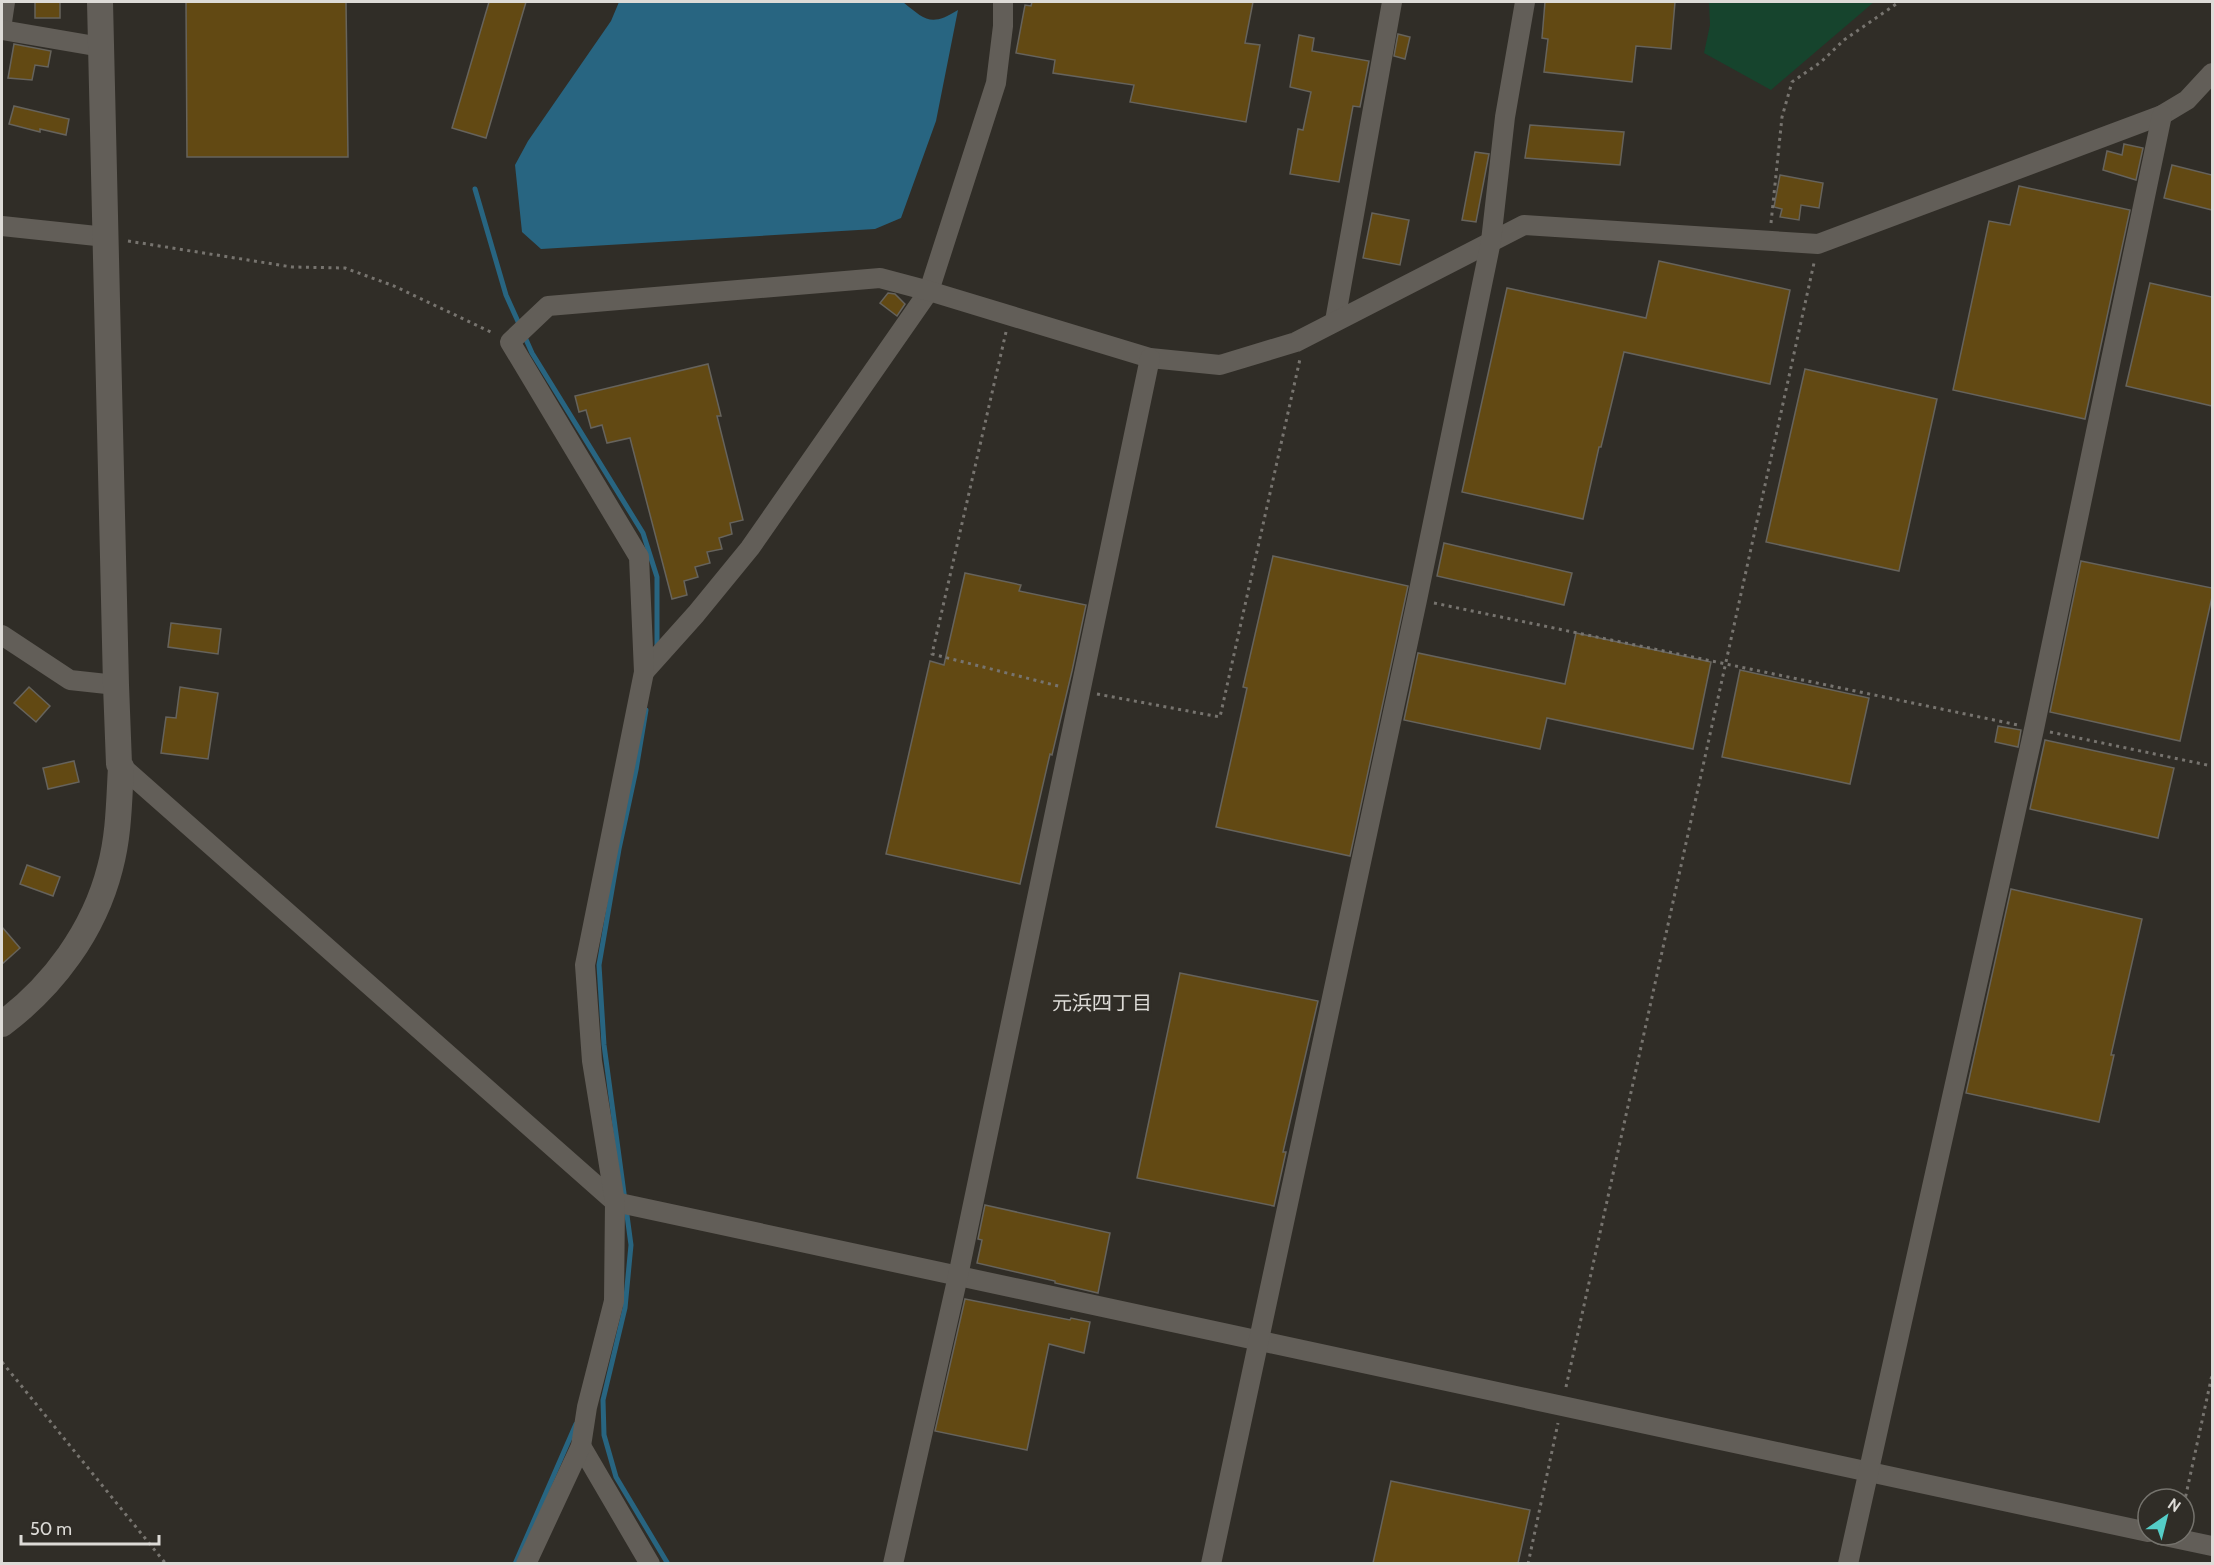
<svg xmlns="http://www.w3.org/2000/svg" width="2214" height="1565" font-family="Cabin,'Noto Sans JP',sans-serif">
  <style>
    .green { fill: #16442d }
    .water { fill: #286581 }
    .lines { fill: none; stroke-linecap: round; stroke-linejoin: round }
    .stream { stroke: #286581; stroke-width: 5 }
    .building { fill: #624913; stroke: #66635c; stroke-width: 1.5 }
    .path { stroke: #77746f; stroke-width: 3; stroke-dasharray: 3 4.5; stroke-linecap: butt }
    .minor { stroke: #625e58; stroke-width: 20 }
    .tertiary { stroke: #625e58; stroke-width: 26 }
    .labels { text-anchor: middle; stroke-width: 6; stroke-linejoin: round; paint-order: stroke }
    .neighbourhood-label { font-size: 20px; fill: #dddbd7; stroke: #302d27 }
  </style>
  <rect width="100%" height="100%" fill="#302d27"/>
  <polygon class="green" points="1709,2 1874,2 1771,90 1704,53 1710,25"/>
  <path class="water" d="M619,2H903C925,20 931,27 958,10L936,121L901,218L875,229L541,249L522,232L515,165L528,141L611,21Z"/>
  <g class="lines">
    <g class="stream">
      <polyline points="475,189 506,295 520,326"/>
      <polyline points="524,335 532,353 643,533 657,577 657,647"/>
      <polyline points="646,710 636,770 619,849 599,965 604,1045 631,1245 625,1308 603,1400 604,1435 616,1477 668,1564"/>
      <polyline points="515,1564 576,1424"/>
    </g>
  </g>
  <g class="building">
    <rect x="35" y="2" width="25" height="16"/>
    <polygon points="186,2 346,2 348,157 187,157"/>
    <polygon points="489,2 526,2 486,138 452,128"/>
    <polygon points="1032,2 1253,2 1245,43 1260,45 1246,122 1130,102 1134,85 1053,73 1055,60 1016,53 1025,5 1031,6"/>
    <polygon points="1545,2 1675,2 1671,49 1636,46 1632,82 1544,72 1548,39 1542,38"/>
    <polygon points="1398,34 1410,37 1405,59 1394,56"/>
    <polygon points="1299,35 1314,38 1312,51 1369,61 1360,107 1353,106 1339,182 1290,174 1298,129 1303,130 1311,92 1290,87"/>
    <polygon points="14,44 51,51 48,67 35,65 32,80 8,78"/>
    <polygon points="14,106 69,119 66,135 40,129 40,132 9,124"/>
    <polygon points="1530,125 1624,132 1620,165 1525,158"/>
    <polygon points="2124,144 2143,148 2136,180 2103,170 2107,151 2122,155"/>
    <polygon points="1475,152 1489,154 1476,222 1462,220"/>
    <polygon points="2172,165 2212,175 2212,210 2164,198"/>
    <polygon points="1780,175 1823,183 1819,208 1801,205 1799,220 1780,217 1782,209 1774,207"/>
    <polygon points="2019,186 2130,210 2085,419 1953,390 1989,221 2010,225"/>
    <polygon points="1372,213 1409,220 1400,265 1363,258"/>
    <polygon points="1659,261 1790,290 1770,384 1624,352 1601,447 1599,447 1583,519 1462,492 1507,288 1646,318"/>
    <polygon points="2150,283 2212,297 2212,406 2126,386"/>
    <polygon points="888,293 895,294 905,304 897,316 880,303"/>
    <polygon points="708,364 721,416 717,416 743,520 730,523 732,534 719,538 722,549 707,552 710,563 695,567 698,577 684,581 687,595 672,599 630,438 607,443 602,425 591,428 586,410 579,412 575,396"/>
    <polygon points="1805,369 1937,399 1899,571 1766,542"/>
    <polygon points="1444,543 1572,573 1564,605 1437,576"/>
    <polygon points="1273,556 1408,586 1350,856 1216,827 1247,688 1243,687"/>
    <polygon points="2081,561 2212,588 2212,597 2180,741 2050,712"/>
    <polygon points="965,573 1021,585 1019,591 1086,605 1072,671 1052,755 1050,754 1020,884 886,854 930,661 944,665"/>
    <polygon points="171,623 221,629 218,654 168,647"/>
    <polygon points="1576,633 1711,662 1693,749 1547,718 1540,749 1404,720 1418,653 1565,684"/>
    <polygon points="1740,670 1869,698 1850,784 1722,757"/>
    <polygon points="29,687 50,706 36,722 14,703"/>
    <polygon points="180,687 218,693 208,759 161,753 166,717 176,718"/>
    <polygon points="1998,726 2021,730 2018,747 1995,742"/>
    <polygon points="2045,740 2174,768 2158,838 2030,809"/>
    <polygon points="74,761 79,782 48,789 43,768"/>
    <polygon points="27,865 60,877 53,896 20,884"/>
    <polygon points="2011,889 2142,919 2111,1055 2114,1055 2099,1122 1966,1093"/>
    <polygon points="2,927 20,948 2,964"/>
    <polygon points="1180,973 1318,1001 1283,1152 1286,1152 1274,1206 1137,1178"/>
    <polygon points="985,1205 1110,1233 1098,1293 1055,1283 1055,1281 977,1263 982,1240 978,1239"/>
    <polygon points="965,1299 1070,1320 1071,1318 1090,1322 1084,1353 1049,1344 1027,1450 935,1431"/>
    <polygon points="1391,1481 1530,1510 1518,1563 1373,1563"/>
  </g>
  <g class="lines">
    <g class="path">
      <polyline points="1771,223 1782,117 1792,82 1821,62 1844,40 1899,2"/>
      <polyline points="128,241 292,267 345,268 394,286 493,333"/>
      <polyline points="1006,332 932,654 1062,687"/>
      <polyline points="1434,603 2018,725"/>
      <polyline points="1097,694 1220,717 1300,359"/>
      <polyline points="2050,732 2212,766"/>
      <polyline points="2,1362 166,1564"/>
      <polyline points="1566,1387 1814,263"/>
      <polyline points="2184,1504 2212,1375"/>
      <polyline points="1528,1564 1558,1423"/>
    </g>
    <g class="minor">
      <polyline points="2,22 5,2"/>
      <polyline points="2,30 101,47"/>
      <polyline points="2,226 106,237"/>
      <polyline points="1335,321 1392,2"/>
      <polyline points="2,635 70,680 116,685"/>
      <polyline points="644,672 696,614 750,548 929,291 996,83 1003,26 1003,2"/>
      <polyline points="119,764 615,1202 2148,1532"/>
      <polyline points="581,1446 650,1564"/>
      <polyline points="2160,1535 2212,1546"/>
      <polyline points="526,1564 581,1446 587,1407 614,1301 615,1202 592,1061 585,965 644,672 639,557 510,342 548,306 880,278 929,291 1150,358 1220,365 1296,342 1524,225 1818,244 2162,115 2187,100 2212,73"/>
      <polyline points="893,1564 958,1276 1150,358"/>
      <polyline points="1211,1564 1417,600 1491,241 1505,117 1525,2"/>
      <polyline points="1848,1564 2034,729 2162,115"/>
    </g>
    <path class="tertiary" d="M2,1024C53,986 94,931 110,868C119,835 119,801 121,767L119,764L116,685L100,2"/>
  </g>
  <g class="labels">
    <g class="neighbourhood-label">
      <text x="1102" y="1010">元浜四丁目</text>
    </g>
  </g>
  <rect width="2214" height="1565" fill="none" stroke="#dddbd7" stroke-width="6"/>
  <g transform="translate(2166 1517) rotate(35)"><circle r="28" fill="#302d27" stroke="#75736d" stroke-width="1.5"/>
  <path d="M0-4.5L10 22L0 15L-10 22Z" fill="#54cdc7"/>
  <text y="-9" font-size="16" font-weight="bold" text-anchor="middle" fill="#dddbd7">N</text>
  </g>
  <path d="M21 1535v9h138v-9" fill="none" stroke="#dddbd7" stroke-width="3"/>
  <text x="30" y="1535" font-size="18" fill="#dddbd7" stroke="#302d27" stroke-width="4.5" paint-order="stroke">50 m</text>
</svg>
